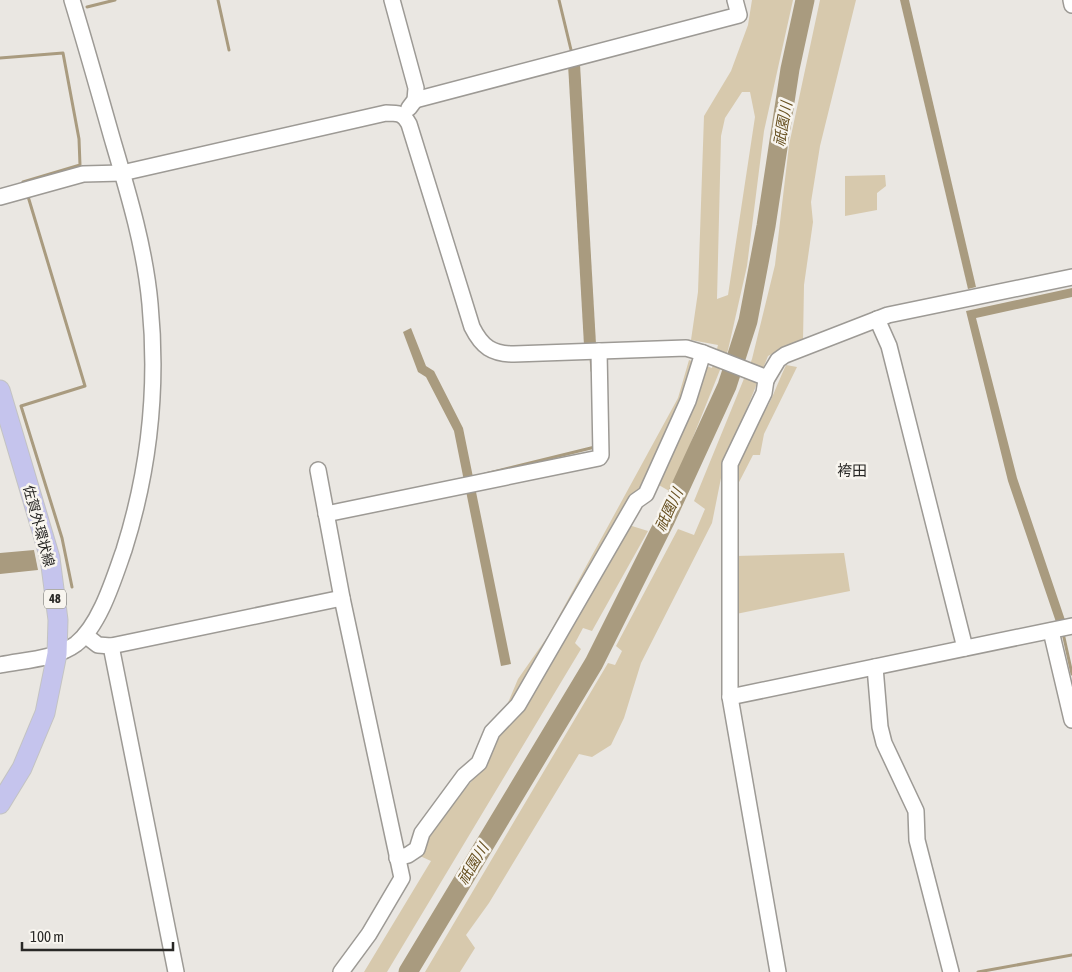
<svg xmlns="http://www.w3.org/2000/svg" width="1072" height="972" font-family="'Asap Condensed','Noto Sans JP',sans-serif">
  <style>
    .green { fill: #d7c9ad; fill-rule: evenodd }
    .water { fill: #a99b7f }
    .lines { fill: none; stroke-linecap: round; stroke-linejoin: round }
    .stream { stroke: #a99b7f; stroke-width: 3 }
    .river { stroke: #a99b7f; stroke-width: 19 }
    .minor-casing { stroke: #9d9a95; stroke-width: 18 }
    .major-casing { stroke: #c3c3c2; stroke-width: 21 }
    .minor { stroke: #fff; stroke-width: 15 }
    .major { stroke: #c5c4ed; stroke-width: 19 }
    .labels { text-anchor: middle; stroke-width: 5; stroke-linejoin: round; paint-order: stroke }
    .shield { fill: #f8f5ef; stroke: #676662; stroke-width: 1 }
    .shield-label { font-size: 12px; font-weight: bold; fill: #292826 }
    .street-label { font-size: 14px; fill: #292826; stroke: #f8f5ef }
    .water-label { font-size: 15px; font-style: italic; fill: #675020; stroke: #f8f5ef }
    .neighbourhood-label { font-size: 15px; fill: #292826; stroke: #f8f5ef }
  </style>
  <rect width="100%" height="100%" fill="#eae7e2"/>
  <g class="green">
    <path d="M752,0H793L764,131L747,266L728,350L671,492L650,480L619,522L648,531L592,631L583,628L575,643L581,649L387,972H364L431,861L420,856L426,837L479,772L518,679L548,636L678,398L689,360L712,368L718,345L691,340L698,292L704,116L731,71L748,25ZM742,92H750L755,117L728,295L717,299L721,136L725,118Z"/>
    <polygon points="820,0 856,0 820,146 811,202 813,222 804,285 803,341 787,346 768,356 723,468 712,523 641,663 624,718 611,745 592,757 579,754 489,903 466,935 475,948 460,972 425,972 608,663 615,665 622,651 616,646 678,529 694,535 705,509 694,501 752,359 775,265 789,145"/>
    <polygon points="885,175 886,186 877,193 877,210 845,216 845,176"/>
    <path d="M786,365L797,367L764,434L760,455H753L736,488C735,452 751,434 769,404C775,391 780,378 786,365Z"/>
    <polygon points="844,553 850,591 736,614 735,556"/>
  </g>
  <g class="water">
    <polygon points="900,0 909,0 976,287 968,289"/>
    <polygon points="568,64 580,64 596,344 584,345"/>
    <polygon points="1072,288 1072,297 976,318 1017,478 1065,620 1056,622 1008,481 966,311"/>
    <polygon points="411,328 426,366 434,371 463,428 511,664 501,666 454,431 426,377 418,372 403,332"/>
    <polygon points="34,550 38,570 0,574 0,553"/>
  </g>
  <g class="lines">
    <g class="stream">
      <polyline points="218,0 229,50"/>
      <polyline points="559,0 572,54"/>
      <polyline points="87,7 115,0"/>
      <polyline points="0,58 63,53 79,139 80,165 23,182 24,185"/>
      <polyline points="27,193 85,386 21,406 62,538 72,587"/>
      <polyline points="591,358 592,371"/>
      <polyline points="485,474 595,447"/>
      <polyline points="1063,633 1072,674"/>
      <polyline points="978,972 1072,955"/>
    </g>
    <polyline class="river" points="408,972 594,663 665,521 727,386 748,321 766,226 790,69 805,0"/>
    <g class="minor-casing">
      <g id="minor">
        <polyline points="392,0 416,88 415,100 409,108"/>
        <polyline points="1071,0 1072,5"/>
        <polyline points="415,100 739,15 735,0"/>
        <path d="M0,197L83,174L122,173L386,113C398,113 403,113 409,124L472,327C482,347 492,354 514,354L686,348L703,353L762,376L766,380L764,393L730,464V697L778,972"/>
        <polyline points="877,319 889,346 965,648"/>
        <polyline points="766,380 778,360 785,355 888,315 1072,277"/>
        <polyline points="318,470 342,598 402,878 369,934 341,972"/>
        <polyline points="326,514 599,458 601,455 599,351"/>
        <polyline points="1051,631 1072,720"/>
        <polyline points="85,635 98,645 111,646 342,598"/>
        <polyline points="111,646 176,972"/>
        <path d="M0,665C24,660 56,659 76,644C100,625 114,578 124,550C149,471 158,387 150,304C145,248 128,192 112,138C99,92 86,46 72,0"/>
        <polyline points="875,667 880,727 884,743 916,811 917,840 951,972"/>
        <polyline points="730,697 1072,626"/>
        <polyline points="397,858 408,855 417,849 422,833 464,776 479,763 492,732 518,705 636,501 646,494 688,401 703,353"/>
      </g>
    </g>
    <g class="major-casing">
      <polyline id="major" points="0,390 50,558 58,620 57,654 45,713 22,768 0,804"/>
    </g>
    <use href="#minor" class="minor"/>
    <use href="#major" class="major"/>
  </g>
  <g class="labels">
    <rect class="shield" x="44" y="589.5" width="22" height="19" rx="4"/>
    <g class="shield-label">
      <text x="55" y="603">48</text>
    </g>
    <g class="street-label">
      <text transform="translate(39 526) rotate(75)" y="5">佐賀外環状線</text>
    </g>
    <g class="water-label">
      <text transform="translate(783 124) rotate(-80)" y="5">祇園川</text>
      <text transform="translate(669 510) rotate(-65)" y="5">祇園川</text>
      <text transform="translate(473 864) rotate(-59)" y="5">祇園川</text>
    </g>
    <g class="neighbourhood-label">
      <text x="852" y="476">袴田</text>
    </g>
  </g>
  <path d="M22 942v8h151v-8" fill="none" stroke="#292826" stroke-width="2.5"/>
  <text x="30" y="942" font-size="15" fill="#292826" stroke="#f8f5ef" stroke-width="4" paint-order="stroke">100 m</text>
</svg>
